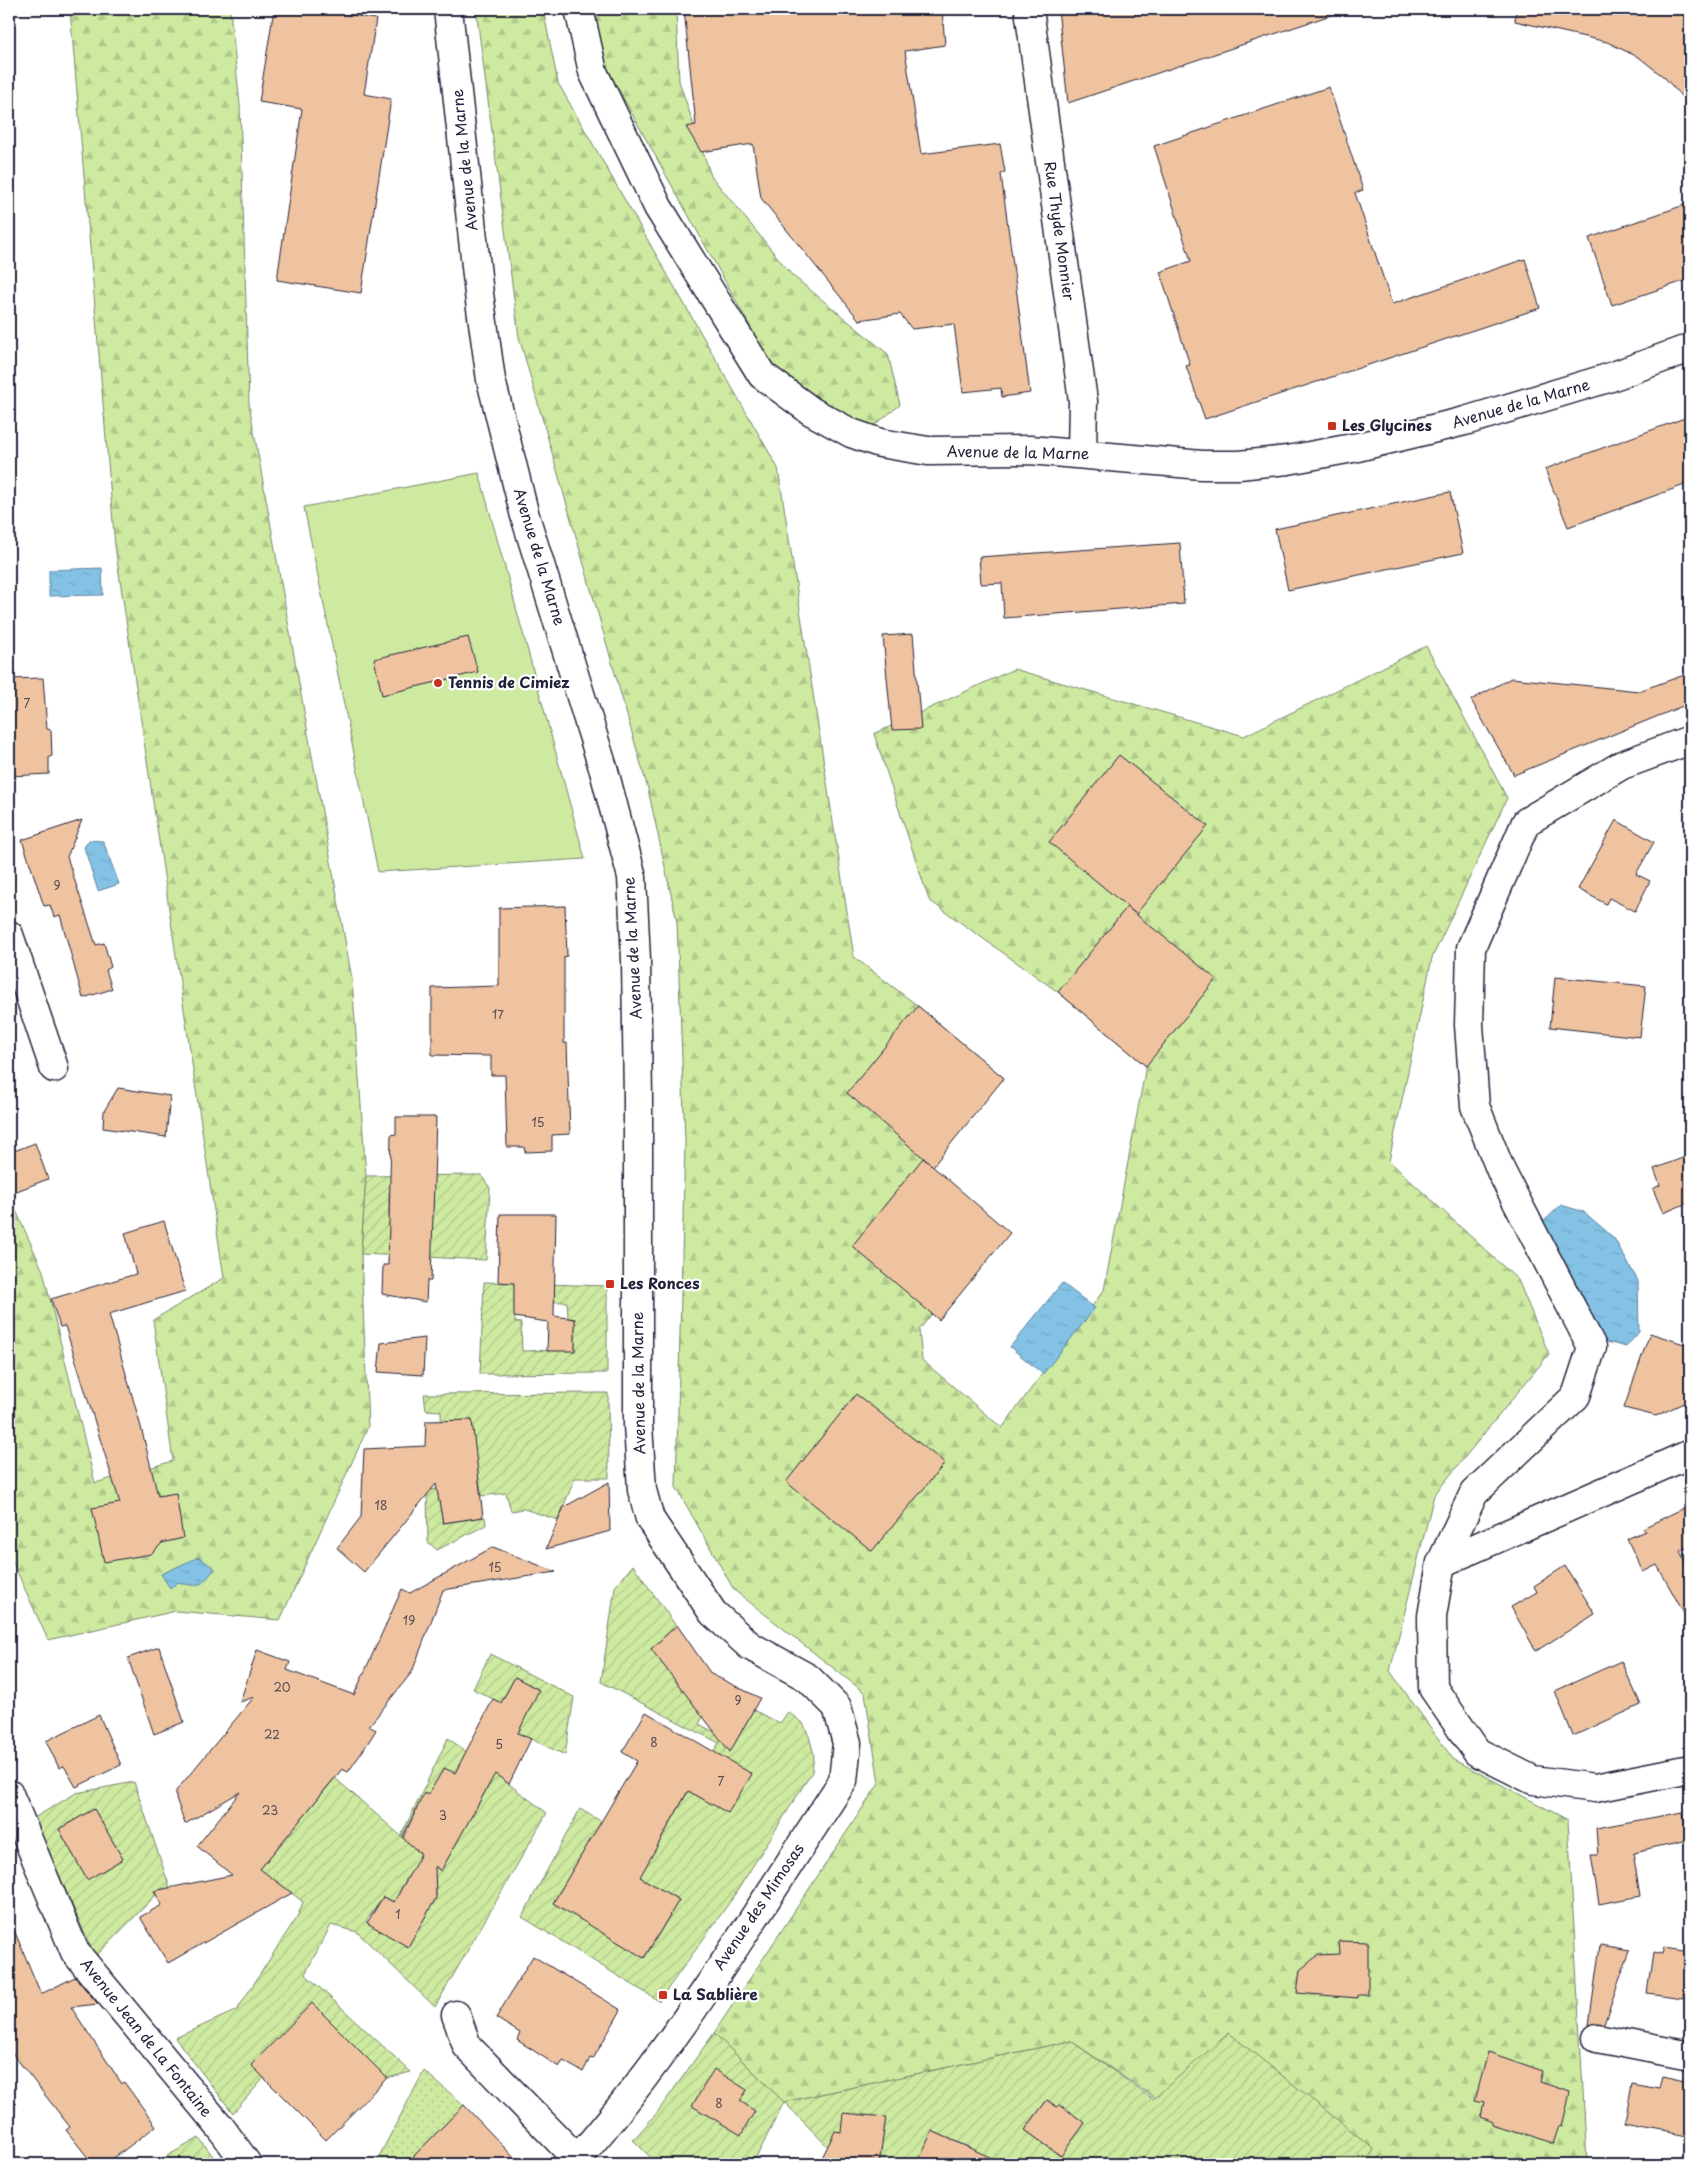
<svg xmlns="http://www.w3.org/2000/svg" width="1699" height="2173" font-family="'Playpen Sans',sans-serif">
  <style>
    .grass { fill: url(#grass-dots); stroke: #78866e }
    .forest { fill: url(#forest-firs); stroke: #78866e }
    .garden { fill: url(#garden-furrows); stroke: #78866e; fill-rule: evenodd }
    .pitch { fill: #cdeaa0; stroke: #78866e }
    .water { fill: url(#water-ripples); stroke: #5c82a0 }
    .building { fill: #efc39f; stroke: #22223b }
    .lines { fill: none; stroke-linecap: round; stroke-linejoin: round }
    .street-casing { stroke: #22223b; stroke-width: 31 }
    .street { stroke: #fff; stroke-width: 28 }
    .poi-dot { fill: #c8321e; stroke: #fff; stroke-width: 2 }
    .labels { text-anchor: middle; stroke-width: 4.5; stroke-linejoin: round; paint-order: stroke }
    .number-label { font-size: 12px; fill: #554a54 }
    .street-label { font-size: 15px; fill: #22223b; stroke: #fff }
    .poi-label { font-size: 15px; font-weight: bold; fill: #22223b; stroke: #fff; text-anchor: start }
  </style>
  <defs>
    <pattern id="grass-dots" width="8" height="8" patternUnits="userSpaceOnUse" patternTransform="scale(1.25)"><rect width="8" height="8" fill="#cdeaa0"/><path d="M2 2h.1M6 6h.1" fill="none" stroke="#b0c88b" stroke-width="1.8" stroke-linecap="round"/></pattern>
    <pattern id="forest-firs" width="22" height="20" patternUnits="userSpaceOnUse" patternTransform="scale(1.25)"><rect width="22" height="20" fill="#cdeaa0"/><path d="M5 1l3.5 6h-7zM16 11l3.5 6h-7z" fill="#b0c88b"/></pattern>
    <pattern id="garden-furrows" width="10" height="10" patternUnits="userSpaceOnUse" patternTransform="scale(1.25)"><rect width="10" height="10" fill="#cdeaa0"/><path d="M-1 1l2-2M0 10L10 0M9 11l2-2" fill="none" stroke="#b0c88b"/></pattern>
    <pattern id="water-ripples" width="26" height="14" patternUnits="userSpaceOnUse" patternTransform="scale(1.25)"><rect width="26" height="14" fill="#83c2e4"/><path d="M2 4q2-2 4 0t4 0M15 11q2-2 4 0t4 0" fill="none" stroke="#71a6c4"/></pattern>
  </defs>
  <rect width="100%" height="100%" fill="#fff"/>
  <filter id="ink" filterUnits="userSpaceOnUse"><feTurbulence type="fractalNoise" baseFrequency=".02" numOctaves="2"/><feDisplacementMap in="SourceGraphic" scale="10" xChannelSelector="R" yChannelSelector="G"/><feConvolveMatrix kernelMatrix="1 2 1 2 8 2 1 2 1" color-interpolation-filters="sRGB"/></filter>
  <g filter="url(#ink)">
    <polygon class="grass" points="424,2071 464,2105 406,2164 375,2164"/>
    <g class="forest">
      <polygon points="70,9 230,9 240,105 249,404 352,979 366,1176 361,1254 368,1427 280,1620 176,1611 48,1640 9,1554 9,1195 43,1271 95,1483 173,1461 153,1320 224,1278 115,546"/>
      <polygon points="476,9 543,9 558,83 778,468 854,957 918,1006 1004,1078 929,1163 997,1233 919,1330 922,1360 1002,1428 1104,1290 1146,1066 1058,992 929,900 874,734 1014,669 1244,736 1426,646 1507,798 1432,958 1389,1161 1518,1280 1549,1354 1434,1495 1390,1671 1453,1759 1568,1820 1587,2164 1252,2164 1071,2041 784,2102 714,2033 879,1783 865,1693 734,1590 676,1487 685,1142 677,922 648,789 519,337"/>
      <polygon points="594,9 676,9 679,81 711,176 792,275 888,354 900,405 863,434 771,364 606,67"/>
    </g>
    <g class="garden">
      <path d="M481,1175L490,1188L486,1260L361,1254L366,1176ZM389,1192H432L389,1220Z"/>
      <path d="M484,1282L607,1286V1373L480,1374ZM514,1301L567,1302L568,1318L575,1319V1350L522,1351L521,1323L515,1322Z"/>
      <polygon points="608,1393 609,1478 575,1478 558,1520 524,1509 511,1511 506,1493 482,1496 474,1451 472,1420 448,1421 442,1452 441,1411 426,1410 424,1394"/>
      <polygon points="437,1489 443,1523 485,1517 486,1525 437,1550 428,1542 427,1490"/>
      <path d="M633,1565L710,1674L716,1692L699,1724L735,1743L753,1710L780,1723L788,1712L803,1723L809,1736L814,1755L812,1772L732,1899L659,2001L522,1917L580,1809L654,1852L685,1797L719,1743L601,1682L615,1587ZM587,1846L679,1900L645,1957L553,1903Z"/>
      <polygon points="490,1654 574,1697 565,1755 518,1733 538,1689 515,1677 501,1703 473,1689"/>
      <path d="M448,1738L547,1813L435,2007L357,1932L331,1925L305,1974L411,2072L387,2078L312,2003L252,2065L264,2078L233,2113L175,2038L237,2010L298,1915L303,1902L276,1881L268,1888L260,1869L335,1778L401,1836ZM460,1765L491,1782L440,1871L402,1837L424,1794L431,1796L455,1773ZM415,1875L436,1887V1898L408,1947L366,1921L383,1897L394,1902L408,1876Z"/>
      <path d="M134,1782L170,1888L162,1889L95,1957L34,1818L76,1793ZM94,1809L123,1859L87,1879L59,1829Z"/>
      <path d="M714,2033L784,2102L1071,2041L1153,2099L1229,2033L1374,2149L1367,2164H968L975,2150L932,2131L918,2163L920,2164H858L837,2156L784,2102L753,2164H657L633,2140L656,2114ZM1047,2100L1057,2107L1060,2105L1085,2123L1060,2156L1025,2130Z"/>
      <polygon points="199,2138 219,2164 153,2164"/>
    </g>
    <polygon class="pitch" points="479,473 585,859 378,872 304,507"/>
    <g class="water">
      <polygon points="102,568 103,595 49,596 49,570"/>
      <polygon points="89,840 103,841 119,884 98,891 84,847"/>
      <polygon points="1561,1205 1584,1212 1614,1238 1638,1281 1639,1332 1626,1347 1603,1341 1541,1224"/>
      <polygon points="1062,1283 1095,1308 1043,1374 1010,1347"/>
      <path d="M199,1557L215,1569C201,1585 200,1589 178,1582L170,1588L161,1574Z"/>
    </g>
    <g class="building">
      <polygon points="274,9 313,9 376,19 364,94 391,99 361,293 277,280 302,109 259,102"/>
      <polygon points="684,9 942,9 945,45 905,51 921,154 1000,144 1005,172 1001,174 1030,393 1002,397 1001,388 963,392 954,324 912,329 900,314 859,320 761,198 753,144 701,152 686,127 696,125"/>
      <polygon points="1058,9 1333,9 1334,14 1068,103"/>
      <polygon points="1516,9 1690,9 1690,106 1665,78 1640,58 1607,42 1515,21"/>
      <polygon points="1329,87 1363,190 1355,193 1392,304 1525,259 1540,308 1205,419 1186,366 1190,365 1160,272 1191,261 1154,146"/>
      <polygon points="1690,203 1690,279 1612,305 1589,238"/>
      <polygon points="1690,416 1690,483 1568,527 1545,469"/>
      <polygon points="1450,492 1463,553 1288,590 1275,529"/>
      <polygon points="1180,543 1184,604 1004,618 1002,583 981,584 979,557"/>
      <polygon points="913,634 921,729 892,730 883,636"/>
      <polygon points="468,637 478,672 382,695 374,659"/>
      <polygon points="1690,673 1690,703 1514,775 1471,700 1511,678 1639,691"/>
      <polygon points="43,678 47,729 51,730 52,756 49,757 49,774 10,776 9,679"/>
      <polygon points="1119,755 1208,826 1136,914 1049,842"/>
      <polygon points="82,820 67,857 96,945 104,943 111,967 106,970 112,989 83,998 60,915 54,917 50,905 44,906 22,840"/>
      <polygon points="1616,820 1654,842 1636,874 1650,881 1635,911 1609,898 1606,904 1578,889"/>
      <polygon points="565,906 567,956 564,957 564,1043 567,1043 570,1134 552,1135 552,1151 525,1152 524,1147 507,1147 505,1075 491,1075 491,1056 432,1055 432,988 499,986 499,908"/>
      <polygon points="1127,907 1216,979 1146,1066 1058,992"/>
      <polygon points="1555,977 1646,986 1640,1037 1550,1027"/>
      <polygon points="918,1006 1004,1078 933,1166 847,1093"/>
      <polygon points="118,1088 170,1096 166,1137 103,1128 104,1111"/>
      <polygon points="396,1117 436,1117 431,1281 427,1281 426,1302 382,1294 383,1265 388,1265 391,1135 396,1134"/>
      <polygon points="35,1143 48,1179 9,1194 9,1153"/>
      <polygon points="1690,1155 1690,1202 1663,1213 1653,1189 1660,1185 1654,1169"/>
      <polygon points="923,1158 1010,1233 939,1320 852,1246"/>
      <polygon points="500,1214 556,1214 554,1316 575,1319 575,1351 547,1351 548,1322 514,1317 514,1283 498,1282"/>
      <polygon points="164,1221 185,1291 109,1314 141,1427 158,1496 176,1493 183,1538 162,1543 151,1554 104,1562 92,1508 120,1503 65,1326 60,1327 51,1299 136,1274 125,1233"/>
      <polygon points="1650,1333 1690,1346 1690,1400 1656,1416 1624,1408"/>
      <polygon points="425,1338 423,1375 378,1372 381,1343"/>
      <polygon points="856,1394 945,1463 872,1551 786,1482"/>
      <polygon points="472,1420 483,1517 443,1523 436,1484 364,1572 337,1548 361,1517 364,1449 425,1446 426,1421"/>
      <polygon points="609,1482 610,1531 546,1549 564,1507"/>
      <polygon points="1690,1505 1690,1546 1680,1551 1690,1572 1690,1624 1657,1565 1643,1572 1627,1539 1645,1531 1643,1528"/>
      <polygon points="493,1547 556,1572 443,1590 412,1672 369,1726 376,1730 362,1752 348,1772 342,1769 260,1869 292,1893 168,1963 140,1917 162,1905 154,1891 232,1875 197,1846 240,1792 185,1824 176,1798 176,1791 254,1697 240,1702 257,1650 290,1662 287,1670 354,1695 402,1589 410,1593"/>
      <polygon points="1565,1566 1595,1614 1536,1651 1511,1607 1537,1592 1534,1586"/>
      <polygon points="677,1625 711,1674 760,1698 730,1752 651,1649"/>
      <polygon points="159,1647 184,1722 154,1734 128,1658"/>
      <polygon points="1621,1661 1641,1705 1573,1736 1555,1691"/>
      <polygon points="515,1677 539,1690 518,1733 531,1739 509,1784 495,1774 441,1871 435,1866 436,1898 408,1947 367,1923 383,1897 394,1902 421,1854 403,1838 424,1793 428,1795 444,1768 455,1773 493,1699 501,1703"/>
      <polygon points="646,1712 752,1774 728,1813 688,1791 640,1877 679,1900 644,1958 553,1903 637,1761 622,1752"/>
      <polygon points="99,1715 121,1765 76,1787 64,1766 59,1768 46,1741"/>
      <polygon points="94,1809 123,1859 87,1880 59,1829"/>
      <polygon points="1683,1812 1687,1840 1633,1852 1640,1896 1599,1904 1591,1855 1598,1855 1596,1828"/>
      <polygon points="9,1918 41,1994 75,1977 98,2004 71,2007 122,2084 124,2082 156,2126 106,2164 93,2164 66,2130 70,2127 9,2049"/>
      <polygon points="1339,1941 1368,1942 1368,1995 1358,1995 1358,1998 1297,1993 1300,1970 1318,1955 1340,1954"/>
      <polygon points="1600,1945 1630,1950 1604,2023 1589,2025"/>
      <polygon points="1664,1948 1690,1952 1683,1998 1647,1993 1653,1953 1662,1955"/>
      <polygon points="533,1956 621,2010 593,2059 590,2058 583,2072 563,2061 559,2067 517,2040 520,2033 496,2018"/>
      <polygon points="312,2003 387,2078 326,2140 251,2065"/>
      <polygon points="1488,2052 1543,2071 1540,2082 1570,2092 1562,2127 1560,2126 1554,2144 1493,2125 1493,2122 1481,2117 1484,2103 1475,2101"/>
      <polygon points="714,2069 747,2090 740,2101 755,2111 741,2135 692,2106"/>
      <polygon points="1663,2077 1690,2083 1690,2136 1625,2123 1632,2083 1660,2088"/>
      <polygon points="1047,2100 1057,2107 1060,2105 1085,2123 1061,2156 1025,2130"/>
      <polygon points="464,2105 520,2164 406,2164"/>
      <polygon points="843,2113 886,2117 879,2164 819,2164 835,2131 841,2132"/>
      <polygon points="932,2131 1005,2164 917,2164"/>
    </g>
    <g class="lines">
      <g class="street-casing">
        <g id="street">
          <path d="M448,9L479,294L491,380L525,516L604,771L632,877L636,960L638,1100V1425L642,1490L650,1519L713,1613L750,1646L808,1678L837,1707L847,1743L843,1781C757,1911 676,2048 573,2164"/>
          <polyline points="579,9 593,72 658,207 762,375 811,411 851,433 880,443 928,451 1030,450 1202,465 1239,465 1288,460 1358,447 1465,421 1608,378 1690,348"/>
          <polyline points="1029,9 1083,401 1082,453"/>
          <polyline points="1690,740 1622,765 1526,822 1471,948 1469,1025 1475,1106 1501,1171 1592,1347 1576,1396 1474,1493 1441,1563 1432,1616 1433,1688 1477,1752 1533,1780 1595,1788 1690,1769"/>
          <polyline points="9,935 54,1068"/>
          <polyline points="1441,1563 1690,1454"/>
          <polyline points="9,1794 75,1952 221,2128 247,2164"/>
          <polyline points="456,2015 467,2046 577,2159"/>
          <polyline points="1597,2038 1690,2056"/>
        </g>
      </g>
      <use href="#street" class="street"/>
    </g>
  </g>
  <g class="poi-dot">
    <rect x="1327" y="421" width="10" height="10" rx="2.5"/>
    <circle cx="438" cy="683" r="5"/>
    <rect x="605" y="1279" width="10" height="10" rx="2.5"/>
    <rect x="658" y="1990" width="10" height="10" rx="2.5"/>
  </g>
  <g class="labels">
    <g class="number-label">
      <text x="27" y="708">7</text>
      <text x="57" y="890">9</text>
      <text x="498" y="1019">17</text>
      <text x="538" y="1127">15</text>
      <text x="381" y="1510">18</text>
      <text x="495" y="1572">15</text>
      <text x="409" y="1625">19</text>
      <text x="282" y="1692">20</text>
      <text x="738" y="1705">9</text>
      <text x="272" y="1739">22</text>
      <text x="654" y="1747">8</text>
      <text x="499" y="1749">5</text>
      <text x="721" y="1786">7</text>
      <text x="270" y="1815">23</text>
      <text x="443" y="1820">3</text>
      <text x="398" y="1919">1</text>
      <text x="719" y="2108">8</text>
    </g>
    <g class="street-label">
      <text transform="translate(465 160) rotate(-96)" y="5">Avenue de la Marne</text>
      <text transform="translate(1059 231) rotate(82)" y="5">Rue Thyde Monnier</text>
      <text transform="translate(1521 404) rotate(-16)" y="5">Avenue de la Marne</text>
      <text transform="translate(1018 453) rotate(1)" y="5">Avenue de la Marne</text>
      <text transform="translate(539 557) rotate(73)" y="5">Avenue de la Marne</text>
      <text transform="translate(633 948) rotate(-93)" y="5">Avenue de la Marne</text>
      <text transform="translate(639 1383) rotate(-91)" y="5">Avenue de la Marne</text>
      <text transform="translate(759 1907) rotate(-56)" y="5">Avenue des Mimosas</text>
      <text transform="translate(146 2038) rotate(51)" y="5">Avenue Jean de La Fontaine</text>
    </g>
    <g class="poi-label">
      <text x="1342" y="431">Les Glycines</text>
      <text x="448" y="688">Tennis de Cimiez</text>
      <text x="620" y="1289">Les Ronces</text>
      <text x="673" y="2000">La Sablière</text>
    </g>
  </g>
  <rect width="1699" height="2173" fill="none" stroke="#fff" stroke-width="30"/>
  <rect x="15" y="15" width="1669" height="2143" fill="none" stroke="#22223b" stroke-width="2" filter="url(#ink)"/>
</svg>
